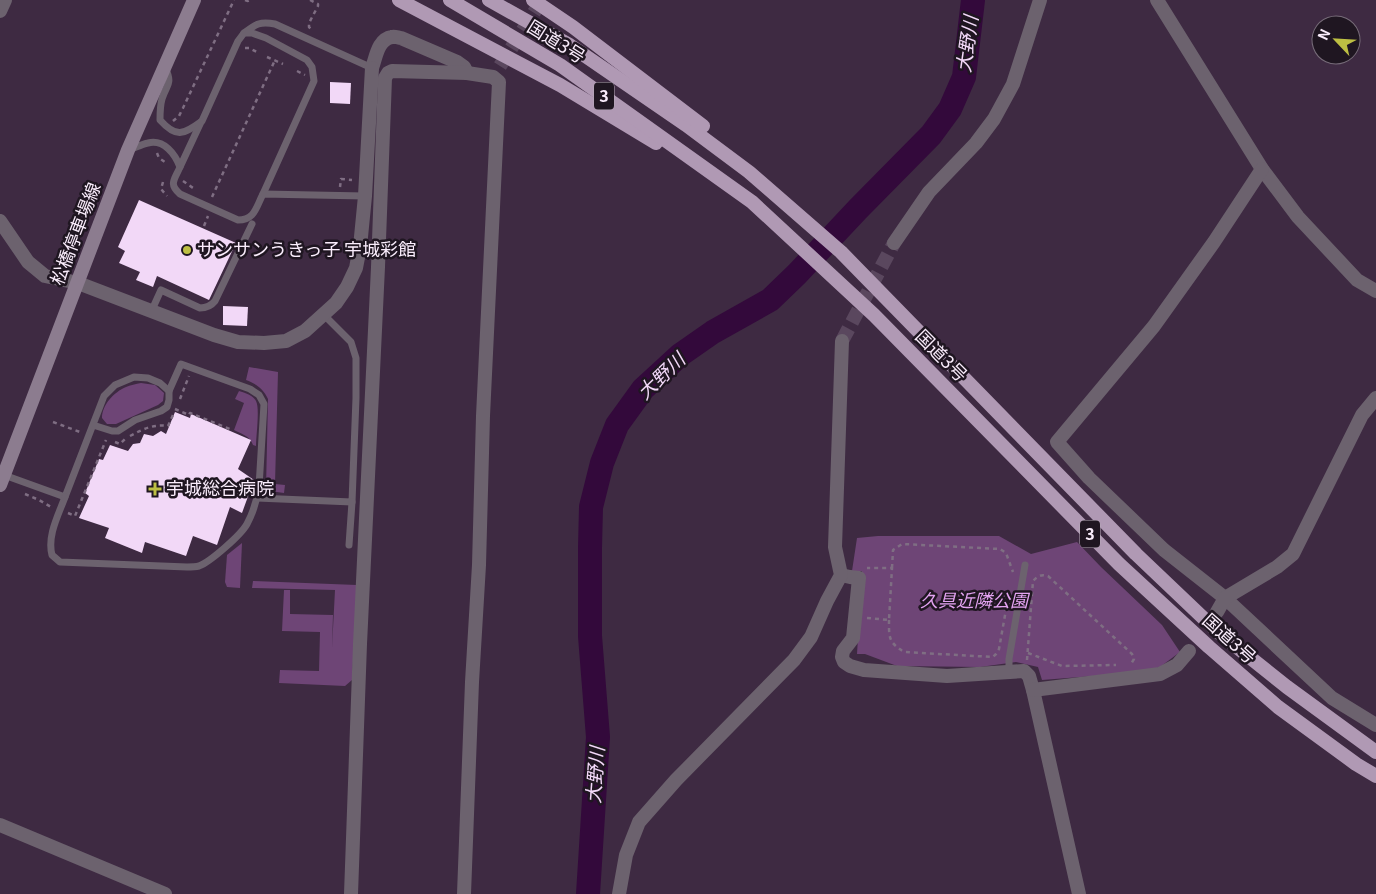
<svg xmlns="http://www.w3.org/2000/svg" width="1376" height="894" font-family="Georgia,'Noto Sans JP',serif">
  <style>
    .green { fill: #6e4576 }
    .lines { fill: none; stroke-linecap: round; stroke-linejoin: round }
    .river { stroke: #33093b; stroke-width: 24 }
    .building { fill: #f2d8f7 }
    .minor-tunnel { stroke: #5a475e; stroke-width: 14; stroke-dasharray: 14 7; stroke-linecap: butt }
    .path { stroke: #7f6e83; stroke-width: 2.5; stroke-dasharray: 4 4; stroke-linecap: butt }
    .service { stroke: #6c626e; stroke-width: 7 }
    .minor { stroke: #6c626e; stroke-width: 14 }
    .tertiary { stroke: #6c626e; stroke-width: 14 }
    .secondary { stroke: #8c7c8f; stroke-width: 14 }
    .trunk { stroke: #b099b4; stroke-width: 14 }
    .poi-dot { fill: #bdbf43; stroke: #1f1621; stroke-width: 2 }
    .labels { text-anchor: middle; stroke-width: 5; stroke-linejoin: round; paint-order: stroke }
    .shield { fill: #1f1621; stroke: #b8acba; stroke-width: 1 }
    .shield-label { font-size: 16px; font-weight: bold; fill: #faedfc }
    .street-label { font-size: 18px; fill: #faedfc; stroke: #1f1621 }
    .poi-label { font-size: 18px; fill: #faedfc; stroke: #1f1621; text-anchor: start }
    .park-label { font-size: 18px; font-style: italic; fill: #e3a3f1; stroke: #1f1621 }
    .water-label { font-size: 19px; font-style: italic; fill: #f3d9f9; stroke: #1f1621 }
  </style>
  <rect width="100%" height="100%" fill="#3e2a42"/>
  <g class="green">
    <path d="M249,367L278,372L275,484L285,485L284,493L270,491L266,488L268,399C263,388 256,384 246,380Z"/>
    <path d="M141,383L155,385L164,393L163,401L158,405L116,424H107L102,418C102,405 114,392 126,387C130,385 136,384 141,383Z"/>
    <path d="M239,391C245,393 253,395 256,401C260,408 256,436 256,446L253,445C250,436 242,434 234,430L244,403L235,399Z"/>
    <polygon points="878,536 999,536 1031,554 1077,542 1101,567 1162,625 1180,652 1160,667 1144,672 1042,680 1038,667 1016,662 980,667 897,666 865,654 857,654 862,571 852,571 857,538"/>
    <polygon points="242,543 240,588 227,587 225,582 227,555"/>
    <polygon points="253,581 357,585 352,680 345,686 279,683 280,670 319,671 320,632 282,631 284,590 290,590 290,614 333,615 332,648 335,590 252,588"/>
  </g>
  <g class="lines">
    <polyline class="river" points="588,894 598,737 590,636 590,548 591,507 602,463 617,425 643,389 680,355 713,332 770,300 797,274 858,209 931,135 950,109 964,77 973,0"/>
  </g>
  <g class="building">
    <polygon points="330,82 351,83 350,104 330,103"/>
    <polygon points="139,200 236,243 209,300 157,276 153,287 136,280 140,272 119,263 125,251 118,247"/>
    <polygon points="223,306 248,307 247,326 223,325"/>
    <polygon points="175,412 190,418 191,414 251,440 238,469 254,480 242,513 230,507 217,545 193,536 186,556 145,542 142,553 105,538 109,528 79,518 89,496 85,493 99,459 103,460 110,445 128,451 133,444 140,443 144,434 153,436 161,431 166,434"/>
  </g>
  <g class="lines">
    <g class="minor-tunnel">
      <polyline points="500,66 542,0"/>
      <polyline points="842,341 894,243"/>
    </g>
    <g class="path">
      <polyline points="245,0 248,1 250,0"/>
      <polyline points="310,0 318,4 318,6 309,23 309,27 311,29"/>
      <polyline points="245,48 249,48 259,53"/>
      <polyline points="267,57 283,64"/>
      <polyline points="297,71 305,75"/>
      <polyline points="173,121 179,116 183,108 234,0"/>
      <polyline points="157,153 159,158 165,162"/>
      <polyline points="183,181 193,188"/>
      <polyline points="163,182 161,189 167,196"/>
      <polyline points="340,187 341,179 352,180"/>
      <polyline points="212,197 275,60"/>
      <polyline points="204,226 208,216"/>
      <polyline points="180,399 189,376"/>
      <polyline points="175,409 189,415 190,413 230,429"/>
      <polyline points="53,422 80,432"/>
      <path d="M130,436C143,429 153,424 168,426L173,415"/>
      <polyline points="115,442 120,444 125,439"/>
      <polyline points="25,494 39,500 51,507"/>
      <polyline points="68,513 75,516 106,440"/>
      <polyline points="892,568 893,550 902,544 1000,549 1006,553 1013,572"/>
      <polyline points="867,618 889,620 892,568 867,568"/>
      <path d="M889,620C889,637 888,642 904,652L993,657L996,654L999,649L1007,604"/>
      <polyline points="1028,653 1062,666 1116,665"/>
      <path d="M1027,660L1033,581C1038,576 1041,574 1048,576L1132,654L1134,659L1131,664"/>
    </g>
    <g class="service">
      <path d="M244,33C256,24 260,21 275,24L372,68"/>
      <path d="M165,67C173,85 167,83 162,99C160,106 160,113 160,120C176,138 183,135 202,121L238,41L244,33H252L266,38L307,60L312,67L314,81L263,194"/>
      <path d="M129,150C135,148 142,144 148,143C164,139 175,154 180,167C175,179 168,184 180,194L238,220C255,220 256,207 263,194L365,196"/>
      <polyline points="180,167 201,122"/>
      <path d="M151,312L161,290L200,308C207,308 211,306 215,301L252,224"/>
      <polyline points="4,475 65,497 104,396 115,385 134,377 148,378 160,383 169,391 169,400 167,407 161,411 135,420 118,431 112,431 93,425"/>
      <path d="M65,497C58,516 47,536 52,555L60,562L187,567C191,567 195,567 199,566C210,562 241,535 247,524C253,513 257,499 259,487L264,404L259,395L250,389L181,364L169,391"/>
      <polyline points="257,498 352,502 356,398 356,358 351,342 324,315"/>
      <polyline points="349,545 352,502"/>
      <polyline points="1009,672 1009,659 1025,565"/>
    </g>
    <g class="minor">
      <polyline points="1157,0 1262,169 1298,217 1357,280 1376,291"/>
      <polyline points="0,11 5,0"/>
      <path d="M372,68C376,57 378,39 392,37C395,36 398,38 401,38L457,62L464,67L467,73"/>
      <polyline points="1262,169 1214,242 1154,326 1057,442 1089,478 1164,550 1225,598 1332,698 1376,725"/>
      <polyline points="0,221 28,262 45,276 78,283"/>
      <polyline points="894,243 929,192 976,143 994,119 1013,84 1040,0"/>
      <polyline points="841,575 850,577 859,578 853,638 843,651 842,657 844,662 850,666 864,670 947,676 1024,671 1029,676 1033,690 1079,894"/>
      <polyline points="1217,612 1225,598 1277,567 1293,554 1362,415 1376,398"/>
      <polyline points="1033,690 1160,674 1177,665 1189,651"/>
      <polyline points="0,825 165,894"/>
      <polyline points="351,894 360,644 378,267 385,78 388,73 392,71 467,73 493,77 499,82 483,416 479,565 472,682 464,894"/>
      <polyline points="619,894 626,855 639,822 676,780 794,660 811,637 827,601 841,575 835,547 842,341"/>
    </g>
    <polyline class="tertiary" points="78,283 214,335 238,342 264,343 286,341 305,331 336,303 347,287 356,268 360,247 365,196 372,68"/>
    <polyline class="secondary" points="0,485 128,150 194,0"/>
    <g class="trunk">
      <polyline points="399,0 560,85 656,143"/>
      <polyline points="450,0 560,65 752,202 874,315 1119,564 1209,647 1278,707 1356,764 1376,776"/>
      <polyline points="489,0 568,44 686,125 749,172 841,252 1136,554 1218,632 1287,687 1376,752"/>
      <polyline points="533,0 573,27 703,126"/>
    </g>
  </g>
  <g class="poi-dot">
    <circle cx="187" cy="250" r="5"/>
    <path d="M152.5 481.5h5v5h5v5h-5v5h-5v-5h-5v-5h5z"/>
  </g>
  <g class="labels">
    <g class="shield">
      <rect x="594" y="82.5" width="20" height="27" rx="4"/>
      <rect x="1080" y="520.5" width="20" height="27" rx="4"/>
    </g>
    <g class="shield-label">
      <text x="604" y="102">3</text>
      <text x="1090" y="540">3</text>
    </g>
    <g class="street-label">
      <text transform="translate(556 42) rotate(32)" y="6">国道3号</text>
      <text transform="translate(76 234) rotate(-69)" y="6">松橋停車場線</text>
      <text transform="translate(941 356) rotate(45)" y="6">国道3号</text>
      <text transform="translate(1229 639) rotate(42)" y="6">国道3号</text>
    </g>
    <g class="poi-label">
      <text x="197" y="256">サンサンうきっ子 宇城彩館</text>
      <text x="166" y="495">宇城総合病院</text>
    </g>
    <g class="park-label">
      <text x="974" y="607">久具近隣公園</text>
    </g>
    <g class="water-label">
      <text transform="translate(967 44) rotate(-82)" y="7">大野川</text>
      <text transform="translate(661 376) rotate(-44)" y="7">大野川</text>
      <text transform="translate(595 775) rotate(-86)" y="7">大野川</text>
    </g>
  </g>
  <g transform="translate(1336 40) rotate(295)"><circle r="24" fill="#1f1621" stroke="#776c79"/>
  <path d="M0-4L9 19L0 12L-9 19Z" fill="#bdbf43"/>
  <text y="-8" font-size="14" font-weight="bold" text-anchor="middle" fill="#faedfc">N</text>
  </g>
</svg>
